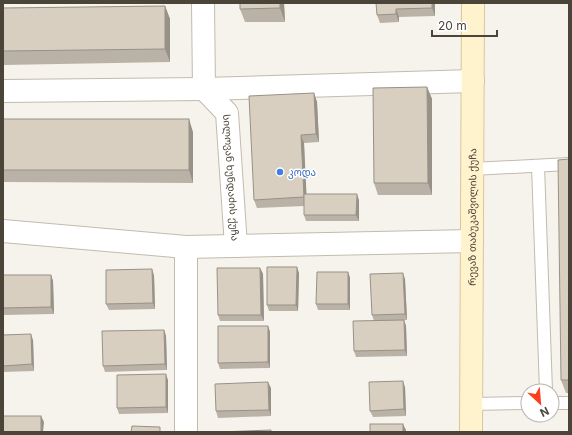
<svg xmlns="http://www.w3.org/2000/svg" width="572" height="435" font-family="Inter,'Noto Sans Georgian',sans-serif">
  <style>
    .lines { fill: none; stroke-linecap: round; stroke-linejoin: round }
    .service-casing { stroke: #c2bbae; stroke-width: 14 }
    .minor-casing { stroke: #c2bbae; stroke-width: 24 }
    .secondary-casing { stroke: #d6c79b; stroke-width: 24 }
    .service { stroke: #fff; stroke-width: 12 }
    .minor { stroke: #fff; stroke-width: 22 }
    .secondary { stroke: #fff3cd; stroke-width: 22 }
    .wall { fill: #bab2a6 }
    .shaded-wall { fill: #979187 }
    .building { fill: #d8cfc1; stroke: #979187 }
    .shop-dot { fill: #3f7fe0; stroke: #fff; stroke-width: 1.5 }
    .labels { text-anchor: middle; stroke-width: 3; stroke-linejoin: round; paint-order: stroke }
    .shop-label { font-size: 10px; fill: #366cbe; stroke: #fff; text-anchor: start }
    .street-label { font-size: 10px; fill: #4b4439; stroke: #fff }
  </style>
  <rect width="100%" height="100%" fill="#f6f3ec"/>
  <g class="lines">
    <g class="service-casing">
      <g id="service">
        <polyline points="538,166 546,391"/>
        <polyline points="472,169 569,164"/>
        <polyline points="552,403 569,403"/>
        <polyline points="471,404 528,403"/>
      </g>
    </g>
    <g class="minor-casing">
      <g id="minor">
        <path id="s1" d="M203,3L204,89L227,113L236,246"/>
        <polyline points="3,91 204,89 473,81"/>
        <polyline points="3,231 186,247 472,241"/>
        <polyline points="186,432 186,247"/>
      </g>
    </g>
    <g class="secondary-casing">
      <g id="secondary">
        <path id="s2" d="M471,432L473,3"/>
      </g>
    </g>
    <use href="#service" class="service"/>
    <use href="#minor" class="minor"/>
    <use href="#secondary" class="secondary"/>
  </g>
  <g class="wall">
    <polygon points="284,3 285,22 245,22 240,9"/>
    <polygon points="376,3 435,3 435,16 399,17 399,22 380,23 377,15"/>
    <polygon points="165,6 170,19 170,62 3,65 3,8"/>
    <polygon points="427,87 432,99 432,195 378,195 374,183"/>
    <polygon points="314,93 317,102 319,142 304,143 306,194 359,200 359,221 306,221 304,215 304,206 257,208 254,200"/>
    <polygon points="3,119 193,132 193,183 3,182"/>
    <polygon points="569,159 569,393 566,393 561,380"/>
    <polygon points="260,268 263,274 264,321 220,321 218,315"/>
    <polygon points="348,272 350,278 350,310 318,310 316,304"/>
    <polygon points="299,273 298,311 269,311 267,305"/>
    <polygon points="3,275 51,275 53,281 54,314 3,315"/>
    <polygon points="154,275 155,309 109,310 106,304"/>
    <polygon points="405,279 407,320 404,320 406,326 407,356 356,357 354,351 374,321 372,315"/>
    <polygon points="268,326 270,332 270,368 220,369 218,363"/>
    <polygon points="164,330 166,336 167,370 105,372 103,366"/>
    <polygon points="3,335 33,340 34,371 3,372"/>
    <polygon points="168,380 168,413 119,414 117,408"/>
    <polygon points="405,387 406,416 373,417 370,411"/>
    <polygon points="271,388 271,416 218,418 216,411"/>
  </g>
  <g class="shaded-wall">
    <polygon points="280,3 284,3 285,22 280,8"/>
    <polygon points="432,3 435,3 435,16 432,8"/>
    <polygon points="165,6 170,19 170,62 165,49"/>
    <polygon points="396,9 399,17 399,22 396,14"/>
    <polygon points="427,87 432,99 432,195 428,183"/>
    <polygon points="314,93 317,102 319,142 316,134"/>
    <polygon points="189,119 193,132 193,183 189,170"/>
    <polygon points="301,135 304,143 307,205 304,197"/>
    <polygon points="357,194 359,200 359,221 356,215"/>
    <polygon points="297,267 299,273 298,311 296,305"/>
    <polygon points="260,268 263,274 264,321 261,315"/>
    <polygon points="152,269 154,275 155,309 153,303"/>
    <polygon points="348,272 350,278 350,310 348,304"/>
    <polygon points="403,273 405,279 407,320 405,314"/>
    <polygon points="51,275 53,281 54,314 51,307"/>
    <polygon points="404,320 406,326 407,356 405,350"/>
    <polygon points="268,326 270,332 270,368 268,362"/>
    <polygon points="164,330 166,336 167,370 165,364"/>
    <polygon points="31,334 33,340 34,371 32,364"/>
    <polygon points="166,374 168,380 168,413 166,407"/>
    <polygon points="403,381 405,387 406,416 404,409"/>
    <polygon points="268,382 271,388 271,416 269,410"/>
    <polygon points="41,416 44,422 43,432 41,432"/>
    <polygon points="403,424 406,430 406,432 403,432"/>
  </g>
  <g class="building">
    <polygon points="240,3 280,3 280,8 240,9"/>
    <polygon points="376,3 432,3 432,8 396,9 396,14 377,15"/>
    <polygon points="165,6 165,49 3,51 3,8"/>
    <polygon points="427,87 428,183 374,183 373,88"/>
    <polygon points="314,93 316,134 301,135 304,197 254,200 249,96"/>
    <rect x="3" y="119" width="186" height="51"/>
    <polygon points="569,159 569,380 561,380 558,160"/>
    <polygon points="304,194 357,194 356,215 304,215"/>
    <polygon points="267,267 297,267 296,305 267,305"/>
    <polygon points="217,268 260,268 261,315 218,315"/>
    <polygon points="152,269 153,303 106,304 106,270"/>
    <polygon points="317,272 348,272 348,304 316,304"/>
    <polygon points="403,273 405,314 372,315 370,274"/>
    <polygon points="3,275 51,275 51,307 3,308"/>
    <polygon points="404,320 405,350 354,351 353,321"/>
    <polygon points="218,326 268,326 268,362 218,363"/>
    <polygon points="164,330 165,364 103,366 102,331"/>
    <polygon points="31,334 32,364 3,366 3,335"/>
    <polygon points="166,374 166,407 117,408 117,375"/>
    <polygon points="403,381 404,409 370,411 369,382"/>
    <polygon points="268,382 269,410 216,411 215,384"/>
    <rect x="3" y="416" width="38" height="16"/>
    <rect x="370" y="424" width="33" height="8"/>
    <polygon points="132,426 160,427 160,432 131,432"/>
    <polygon points="271,430 271,432 220,432"/>
  </g>
  <circle class="shop-dot" cx="280" cy="172" r="4"/>
  <g class="labels">
    <g class="shop-label">
      <text x="288" y="176">კოდა</text>
    </g>
    <g class="street-label">
      <text dy="4" stroke="none"><textPath href="#s1" startOffset="184">სილოვან ხუნდაძის ქუჩა</textPath></text>
      <text dy="4" stroke="none"><textPath href="#s2" startOffset="215">რევაზ თაბუკაშვილის ქუჩა</textPath></text>
    </g>
  </g>
  <rect width="572" height="435" fill="none" stroke="#4b4439" stroke-width="8"/>
  <g transform="translate(540 403) rotate(154)"><circle r="19" fill="#ffffff" stroke="#b7b4b0"/>
  <path d="M0-3L7 15L0 10L-7 15Z" fill="#fc3f1d"/>
  <text y="-6" font-size="11" font-weight="bold" text-anchor="middle" fill="#4b4439">N</text>
  </g>
  <path d="M432 30v6h65v-6" fill="none" stroke="#4b4439" stroke-width="2"/>
  <text x="438" y="30" font-size="12" fill="#4b4439" stroke="#ffffff" stroke-width="3" paint-order="stroke">20 m</text>
</svg>
